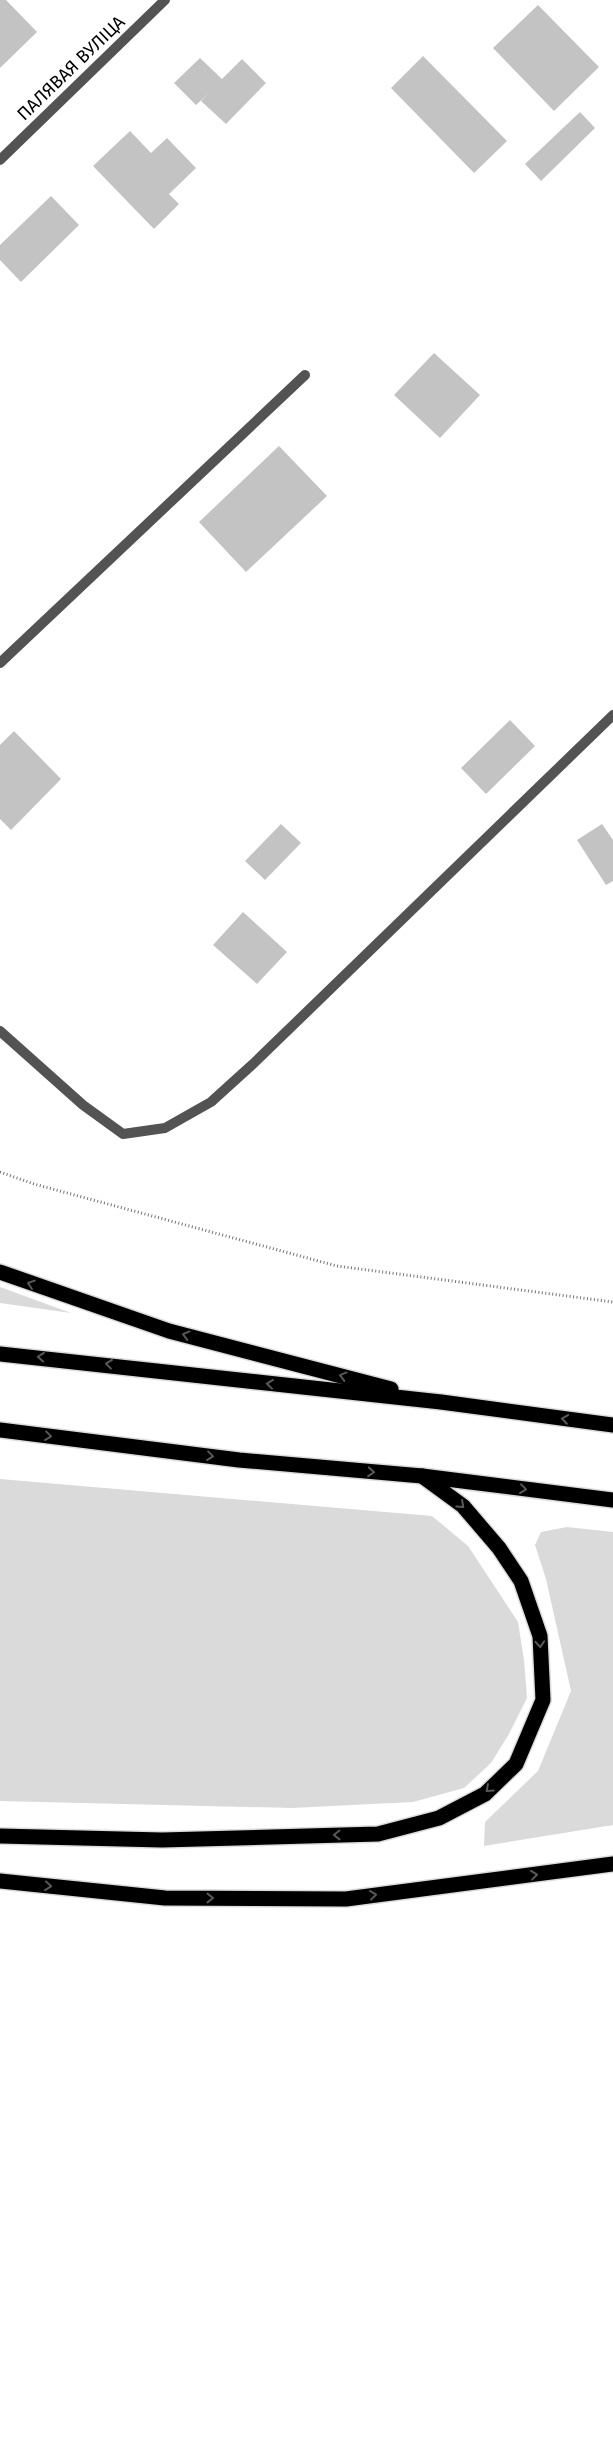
<svg xmlns="http://www.w3.org/2000/svg" width="613" height="2453" font-family="'Fira Sans',sans-serif">
  <style>
    .green { fill: #dadada }
    .building { fill: #c3c3c3 }
    .lines { fill: none; stroke-linecap: round; stroke-linejoin: round }
    .highway-casing { stroke: #dbdbdb; stroke-width: 18 }
    .path { stroke: #757575; stroke-width: 3; stroke-dasharray: 1 2.5; stroke-linecap: butt }
    .lane { stroke: #535353; stroke-width: 10 }
    .street { stroke: #535353; stroke-width: 10 }
    .highway { stroke: #000; stroke-width: 15 }
    .oneway { stroke: #595959 }
    .labels { text-anchor: middle; stroke-width: 4; stroke-linejoin: round; paint-order: stroke }
    .street-label { font-size: 18px; fill: #000; stroke: #fff }
  </style>
  <rect width="100%" height="100%" fill="#fff"/>
  <g class="green">
    <polygon points="0,1287 71,1313 0,1303"/>
    <polygon points="0,1479 432,1516 468,1546 518,1622 524,1660 527,1698 509,1734 491,1763 464,1788 413,1802 292,1808 0,1801"/>
    <polygon points="567,1527 613,1532 613,1825 484,1846 485,1822 538,1771 571,1691 546,1579 535,1545 541,1532"/>
  </g>
  <g class="building">
    <polygon points="0,0 6,0 37,32 0,68"/>
    <polygon points="538,5 599,67 554,111 493,48"/>
    <polygon points="423,56 507,141 474,173 391,88"/>
    <polygon points="200,58 222,79 242,59 266,83 226,124 201,101 209,93 196,105 174,83"/>
    <polygon points="580,112 595,128 541,181 525,164"/>
    <polygon points="130,131 151,153 167,138 196,168 169,194 179,204 154,229 93,166"/>
    <polygon points="51,196 79,225 21,282 0,260 0,245"/>
    <polygon points="434,353 480,395 440,438 394,395"/>
    <polygon points="279,446 327,496 246,572 199,522"/>
    <polygon points="510,720 535,746 486,794 461,768"/>
    <polygon points="14,731 61,779 11,830 0,819 0,745"/>
    <polygon points="281,824 301,843 265,880 245,861"/>
    <polygon points="602,824 613,840 613,881 606,885 577,840"/>
    <polygon points="243,912 287,952 257,984 213,945"/>
  </g>
  <g class="lines">
    <g class="highway-casing">
      <g id="highway">
        <polyline points="0,1272 169,1331 391,1389"/>
        <polyline points="0,1354 441,1402 613,1425"/>
        <polyline points="0,1430 239,1460 422,1476 613,1500"/>
        <polyline points="0,1836 162,1840 378,1834 439,1818 485,1794 516,1764 543,1700 540,1636 521,1581 499,1548 463,1506 422,1476"/>
        <polyline points="0,1881 165,1898 346,1899 613,1864"/>
      </g>
    </g>
    <polyline class="path" points="0,1172 34,1184 337,1266 613,1302"/>
    <polyline class="lane" points="0,663 305,375"/>
    <g class="street">
      <polyline points="0,160 165,0"/>
      <polyline points="0,1031 83,1105 123,1134 165,1128 211,1102 253,1064 613,715"/>
    </g>
    <use href="#highway" class="highway"/>
  </g>
  <defs><path id="oneway-chevron" d="M-2-3.5L2.5 0L-2 3.5" fill="none" stroke-width="1.6" stroke-linecap="round" stroke-linejoin="round" transform="scale(1.25)"/></defs>
  <g class="oneway">
    <use href="#oneway-chevron" transform="translate(31 1284) rotate(-161)"/>
    <use href="#oneway-chevron" transform="translate(186 1335) rotate(-165)"/>
    <use href="#oneway-chevron" transform="translate(41 1357) rotate(-175)"/>
    <use href="#oneway-chevron" transform="translate(109 1364) rotate(-173)"/>
    <use href="#oneway-chevron" transform="translate(343 1376) rotate(-165)"/>
    <use href="#oneway-chevron" transform="translate(270 1384) rotate(-174)"/>
    <use href="#oneway-chevron" transform="translate(565 1419) rotate(-172)"/>
    <use href="#oneway-chevron" transform="translate(48 1436) rotate(7)"/>
    <use href="#oneway-chevron" transform="translate(210 1456) rotate(7)"/>
    <use href="#oneway-chevron" transform="translate(371 1472) rotate(5)"/>
    <use href="#oneway-chevron" transform="translate(523 1489) rotate(7)"/>
    <use href="#oneway-chevron" transform="translate(461 1505) rotate(42)"/>
    <use href="#oneway-chevron" transform="translate(540 1644) rotate(86)"/>
    <use href="#oneway-chevron" transform="translate(489 1789) rotate(138)"/>
    <use href="#oneway-chevron" transform="translate(337 1835) rotate(179)"/>
    <use href="#oneway-chevron" transform="translate(534 1875) rotate(-7)"/>
    <use href="#oneway-chevron" transform="translate(48 1886) rotate(6)"/>
    <use href="#oneway-chevron" transform="translate(373 1895) rotate(-7)"/>
    <use href="#oneway-chevron" transform="translate(210 1898)"/>
  </g>
  <g class="labels">
    <g class="street-label">
      <text transform="translate(71 68) rotate(-44)" y="6">ПАЛЯВАЯ ВУЛІЦА</text>
    </g>
  </g>
</svg>
